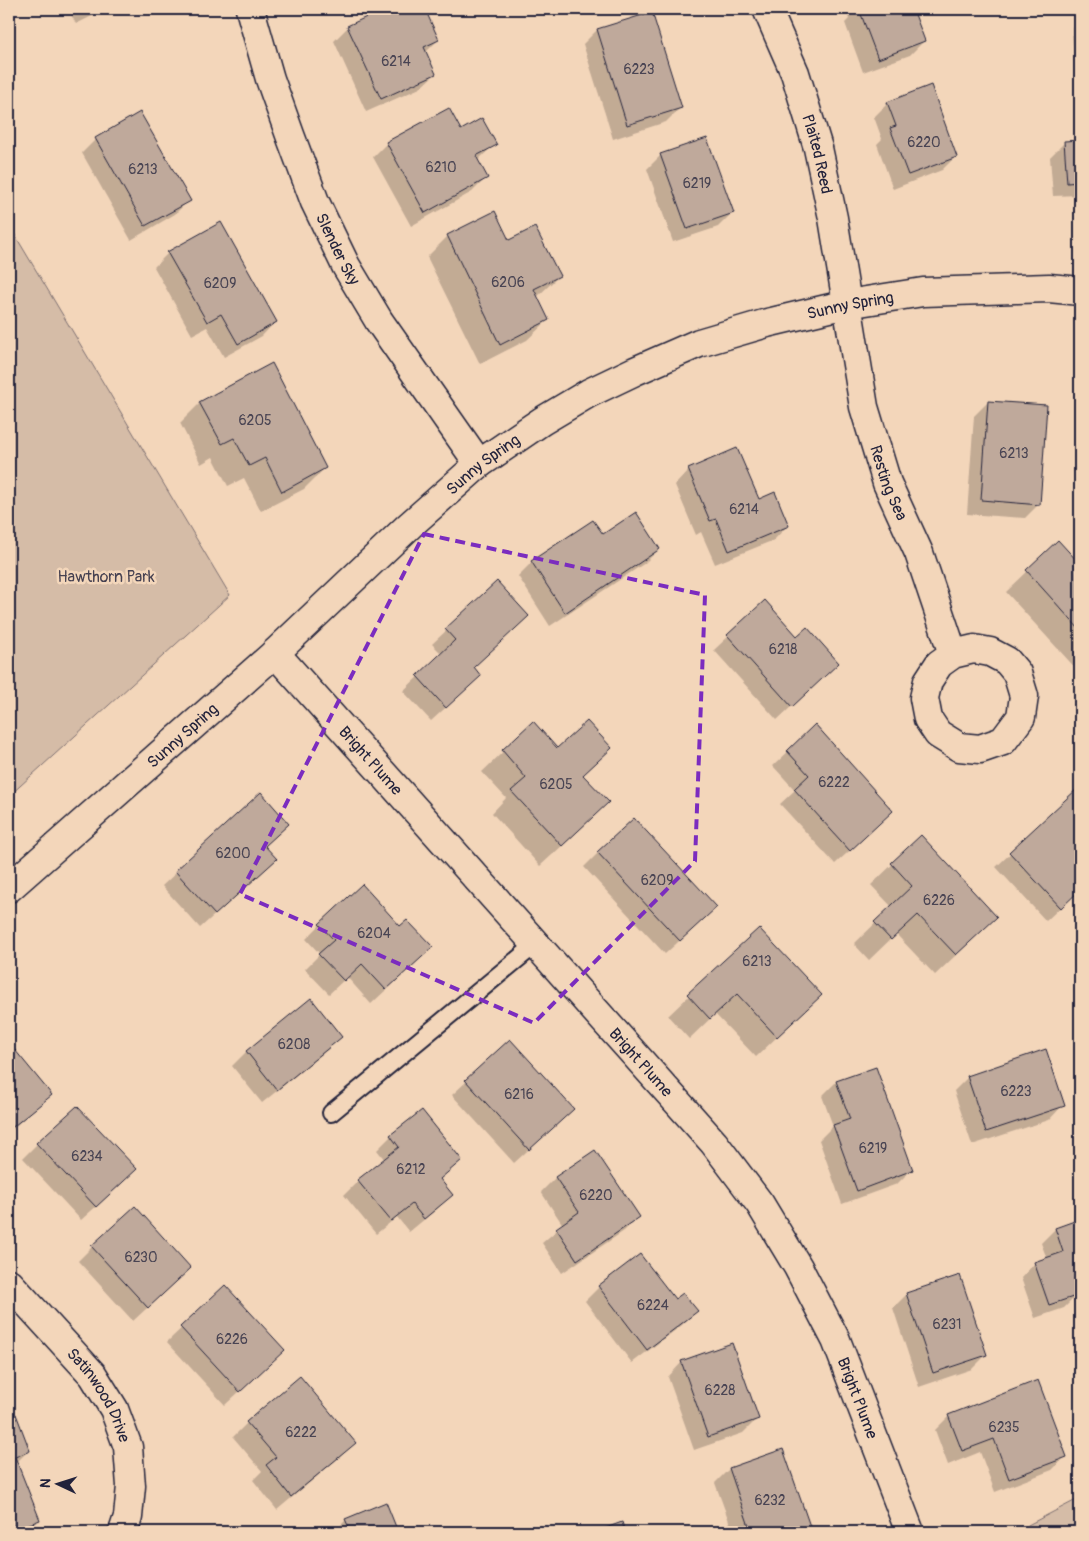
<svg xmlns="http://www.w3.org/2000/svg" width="1089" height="1541" font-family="Pangolin,sans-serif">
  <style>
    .green { fill: #d5bca7; stroke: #7c6f71 }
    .shadow { fill: #0003 }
    .building { fill: #bfa99b; stroke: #22223b }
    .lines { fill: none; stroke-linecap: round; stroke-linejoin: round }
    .lane-casing { stroke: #22223b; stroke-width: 20 }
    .street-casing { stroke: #22223b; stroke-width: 31 }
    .lane { stroke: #f3d6ba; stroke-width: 16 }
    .street { stroke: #f3d6ba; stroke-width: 28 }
    .marked { fill: none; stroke: #7b2cbf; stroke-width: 4; stroke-dasharray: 10 6; stroke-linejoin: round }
    .labels { text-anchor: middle; stroke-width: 5; stroke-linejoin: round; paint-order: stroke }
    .number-label { font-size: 14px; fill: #494453 }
    .street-label { font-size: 16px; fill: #22223b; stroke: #f3d6ba }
    .park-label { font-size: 16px; fill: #464151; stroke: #f3d6ba }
  </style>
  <rect width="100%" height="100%" fill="#f3d6ba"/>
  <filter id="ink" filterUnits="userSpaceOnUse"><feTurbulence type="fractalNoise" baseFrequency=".02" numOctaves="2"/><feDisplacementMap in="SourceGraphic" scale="10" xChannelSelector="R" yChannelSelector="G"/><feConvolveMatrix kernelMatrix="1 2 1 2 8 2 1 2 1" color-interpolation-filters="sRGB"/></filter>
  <g filter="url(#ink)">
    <g class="green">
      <polygon points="9,225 230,595 9,796"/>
      <polygon points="1080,1498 1080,1532 1026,1532 1028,1525"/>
    </g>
    <g class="shadow">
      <polygon points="68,9 106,9 76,24"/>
      <polygon points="387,9 423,9 438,40 425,53 435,74 420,88 366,112 334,41 348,27"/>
      <polygon points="845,9 912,9 924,41 910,55 863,72 845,23 849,19"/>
      <polygon points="1080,21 1080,97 1076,98 1072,29"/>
      <polygon points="597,30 680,108 666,122 613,139 583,44"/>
      <polygon points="888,103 956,156 942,170 893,189 877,144 882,139 874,117"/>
      <polygon points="460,132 495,144 477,161 486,178 472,192 411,226 373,157 387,143"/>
      <polygon points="96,139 189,200 175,214 131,240 82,153"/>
      <polygon points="1080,141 1080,195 1053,196 1050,157 1064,143"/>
      <polygon points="661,155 732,213 718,227 673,242 647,169"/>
      <polygon points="494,213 508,242 559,276 537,297 548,320 527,340 480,364 427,257 447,237"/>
      <polygon points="168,253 276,321 262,336 224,357 207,327 192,335 154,267"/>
      <polygon points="988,402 1039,504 1025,518 967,514 974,416"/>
      <polygon points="200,403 325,468 304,489 261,511 244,478 228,486 213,457 201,464 180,423"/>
      <polygon points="689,470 758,501 788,525 774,540 715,564 701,532 696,535 675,485"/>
      <polygon points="602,536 659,549 645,563 550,626 518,576 532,562"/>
      <polygon points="1058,542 1079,565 1080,563 1080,673 1006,592"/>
      <polygon points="497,583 465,690 431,721 403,691 442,654 432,644"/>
      <polygon points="765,602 823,677 777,720 714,650"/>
      <polygon points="533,723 582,775 587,823 540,866 492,813 506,798 482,772"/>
      <polygon points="815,726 878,825 835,864 780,804 795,790 773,766"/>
      <polygon points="1078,790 1080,793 1080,863 1077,866 1080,869 1080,889 1046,921 996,867"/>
      <polygon points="260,794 264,847 261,873 200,928 162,886"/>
      <polygon points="921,837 975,937 935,975 896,934 869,960 854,944 892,907 871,885"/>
      <polygon points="598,853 701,921 665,954 584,867"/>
      <polygon points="320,925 417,961 371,1004 347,977 329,994 305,969 320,954 306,939"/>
      <polygon points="759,929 799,1016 756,1057 715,1014 689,1039 668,1016"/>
      <polygon points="311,1000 341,1037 326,1051 262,1103 232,1066 246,1052"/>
      <polygon points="510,1041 558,1123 514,1163 452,1095"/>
      <polygon points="10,1045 50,1095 9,1132 9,1046"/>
      <polygon points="875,1068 911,1170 897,1184 842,1204 819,1140 833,1126 822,1096 836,1082"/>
      <polygon points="968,1077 1063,1105 1049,1120 972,1145 954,1091"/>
      <polygon points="391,1136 460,1160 439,1180 451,1194 437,1209 409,1232 397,1217 376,1234 344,1195 358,1181 385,1160 377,1150"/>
      <polygon points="37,1144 121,1184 81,1220 23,1158"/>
      <polygon points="594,1151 638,1217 624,1231 562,1273 542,1243 563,1225 541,1192 555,1178"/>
      <polygon points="1080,1220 1080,1286 1076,1288 1078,1294 1064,1308 1035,1318 1021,1278 1035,1263 1047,1259 1041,1243 1055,1229"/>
      <polygon points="92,1247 175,1282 133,1321 78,1261"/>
      <polygon points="225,1287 269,1364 225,1405 167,1342"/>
      <polygon points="599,1287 696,1311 682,1325 632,1363 585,1301"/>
      <polygon points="907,1294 986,1355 972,1369 919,1387 893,1308"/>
      <polygon points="682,1362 757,1419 743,1433 694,1450 668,1377"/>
      <polygon points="15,1415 28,1451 16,1463 38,1520 26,1532 9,1532 9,1418"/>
      <polygon points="949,1416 1066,1456 1052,1470 995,1492 980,1452 948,1465 935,1430"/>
      <polygon points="247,1423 354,1443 340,1457 277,1510 253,1480 262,1471 233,1437"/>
      <polygon points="782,1450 811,1532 733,1532 715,1483 729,1469"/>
      <polygon points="385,1504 397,1532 334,1532 346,1520"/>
    </g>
    <g class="building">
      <polygon points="384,9 425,9 439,40 424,47 436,74 381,99 347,26"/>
      <polygon points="859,9 913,9 925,41 878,59"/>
      <polygon points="652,12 682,108 627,125 597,29"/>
      <polygon points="931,85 957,157 908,175 890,128 896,126 887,102"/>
      <polygon points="449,108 461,130 482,118 497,145 476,156 488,178 425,213 386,142"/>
      <polygon points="140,112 191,201 145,226 95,138"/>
      <polygon points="707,138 734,213 687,229 660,154"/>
      <polygon points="1080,140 1080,182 1067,183 1064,141"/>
      <polygon points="495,211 509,240 535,227 560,276 534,289 549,320 500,345 447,235"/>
      <polygon points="221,222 277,322 238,344 221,314 207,322 167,252"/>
      <polygon points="272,363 326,468 282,492 265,458 249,466 234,438 222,444 199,402"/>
      <polygon points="988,401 1047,405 1040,505 981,500"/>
      <polygon points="737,448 759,499 775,492 789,526 729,551 716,519 710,521 688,469"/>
      <polygon points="636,512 660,549 565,613 531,561 593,520 603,534"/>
      <polygon points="1058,540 1079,563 1080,562 1080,630 1026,570"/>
      <polygon points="497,581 529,616 474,667 481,676 446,708 417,676 455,640 445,629"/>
      <polygon points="765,600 797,636 807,627 839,663 792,707 727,635"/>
      <polygon points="533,721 557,748 587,721 612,748 583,775 609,802 562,846 511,791 526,778 502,750"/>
      <polygon points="815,724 893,811 850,851 794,789 809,775 787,751"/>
      <polygon points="1078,788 1080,791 1080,863 1078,865 1080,867 1080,890 1061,908 1009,852"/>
      <polygon points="261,792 289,824 265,846 277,859 215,915 175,871"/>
      <polygon points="634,818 717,907 680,941 597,852"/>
      <polygon points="921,835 997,917 956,955 918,915 891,940 874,922 912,886 891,863"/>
      <polygon points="362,884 400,926 407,920 433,947 386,990 362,964 344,981 318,954 334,940 319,924"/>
      <polygon points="759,928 822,995 777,1037 737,994 710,1019 687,994"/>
      <polygon points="311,998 342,1037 277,1090 246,1051"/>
      <polygon points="510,1039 574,1109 529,1150 465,1080"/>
      <polygon points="9,1044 10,1044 52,1095 9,1130"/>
      <polygon points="1046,1049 1065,1106 986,1132 967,1076"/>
      <polygon points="876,1067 913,1170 857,1191 833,1125 850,1119 836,1081"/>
      <polygon points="77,1106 137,1169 96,1207 36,1143"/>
      <polygon points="422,1110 462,1160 440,1179 453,1195 424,1219 412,1204 391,1221 357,1180 399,1147 390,1135"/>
      <polygon points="595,1150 640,1217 577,1260 556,1228 579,1212 555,1177"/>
      <polygon points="135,1206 191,1268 148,1308 91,1246"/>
      <polygon points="1080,1219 1080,1278 1074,1280 1079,1295 1049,1305 1034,1262 1063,1252 1055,1228"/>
      <polygon points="640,1254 675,1299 683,1293 698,1311 647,1350 598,1286"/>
      <polygon points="960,1275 987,1355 933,1373 906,1293"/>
      <polygon points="225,1285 285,1350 240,1392 180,1327"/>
      <polygon points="732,1343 759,1419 708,1437 681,1361"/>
      <polygon points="300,1376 356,1443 291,1497 266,1465 276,1457 246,1422"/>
      <polygon points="1038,1380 1067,1457 1009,1479 994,1439 962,1451 948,1415"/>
      <polygon points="16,1414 30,1451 15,1457 40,1520 9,1532 9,1416"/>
      <polygon points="783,1449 812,1532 751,1532 729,1468"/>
      <polygon points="386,1502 398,1532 351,1532 345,1519"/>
      <polygon points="622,1522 625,1532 595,1532"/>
    </g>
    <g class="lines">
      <g class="lane-casing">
        <polyline id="lane" points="331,1113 536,944"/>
      </g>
      <g class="street-casing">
        <g id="street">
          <path id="s1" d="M250,9L270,79L290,135L315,202L346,266L379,321L479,464"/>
          <path id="s2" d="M767,9L795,73L818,148L833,218L864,407L887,483L919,553L953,654L939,664L928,681L924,698L928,719L938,734L959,747L980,749L1003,741L1021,717L1024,696L1017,673L1007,661L990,652L974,649L953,654"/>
          <path id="s3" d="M275,653L714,1143L760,1204L798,1267L836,1340L910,1532"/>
          <path id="s4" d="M9,888L275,653L410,525L479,464L542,421L589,393L635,371L699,343L767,323L847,304L923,292L1049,288L1080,291"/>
          <path id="s5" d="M9,1283L93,1375L114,1409L128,1447L131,1486L128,1517L123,1532"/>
        </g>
      </g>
      <use href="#lane" class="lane"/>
      <use href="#street" class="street"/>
    </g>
  </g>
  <path class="marked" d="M424,534L705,595L695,861L534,1023L240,894Z"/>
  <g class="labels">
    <g class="number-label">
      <text x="396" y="66">6214</text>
      <text x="639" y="74">6223</text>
      <text x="924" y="147">6220</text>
      <text x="441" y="172">6210</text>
      <text x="143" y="174">6213</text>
      <text x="697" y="188">6219</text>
      <text x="508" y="287">6206</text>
      <text x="220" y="288">6209</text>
      <text x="255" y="425">6205</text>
      <text x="1014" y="458">6213</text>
      <text x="744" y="514">6214</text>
      <text x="783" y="654">6218</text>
      <text x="834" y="787">6222</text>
      <text x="556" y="789">6205</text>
      <text x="233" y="858">6200</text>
      <text x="657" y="885">6209</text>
      <text x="939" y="905">6226</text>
      <text x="374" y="938">6204</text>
      <text x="757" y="966">6213</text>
      <text x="294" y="1049">6208</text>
      <text x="1016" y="1096">6223</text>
      <text x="519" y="1099">6216</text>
      <text x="873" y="1153">6219</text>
      <text x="87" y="1161">6234</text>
      <text x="411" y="1174">6212</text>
      <text x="596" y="1200">6220</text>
      <text x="141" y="1262">6230</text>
      <text x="653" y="1310">6224</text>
      <text x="947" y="1329">6231</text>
      <text x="232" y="1344">6226</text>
      <text x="720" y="1395">6228</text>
      <text x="1004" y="1432">6235</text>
      <text x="301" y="1437">6222</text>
      <text x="770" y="1505">6232</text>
    </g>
    <g class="street-label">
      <text dy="6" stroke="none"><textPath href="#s2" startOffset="154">Plaited Reed</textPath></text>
      <text dy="6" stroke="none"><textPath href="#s1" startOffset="256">Slender Sky</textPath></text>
      <text dy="6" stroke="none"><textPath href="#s4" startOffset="1041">Sunny Spring</textPath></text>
      <text dy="6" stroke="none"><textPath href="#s4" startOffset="636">Sunny Spring</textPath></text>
      <text dy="6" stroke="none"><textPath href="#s2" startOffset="491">Resting Sea</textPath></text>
      <text dy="6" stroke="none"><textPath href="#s4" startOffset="231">Sunny Spring</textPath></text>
      <text dy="6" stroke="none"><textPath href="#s3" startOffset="144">Bright Plume</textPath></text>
      <text dy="6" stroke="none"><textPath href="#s3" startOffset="549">Bright Plume</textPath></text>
      <text dy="6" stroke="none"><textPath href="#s5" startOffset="145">Satinwood Drive</textPath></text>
      <text dy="6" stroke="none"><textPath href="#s3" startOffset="952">Bright Plume</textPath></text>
    </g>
    <g class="park-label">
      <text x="106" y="582">Hawthorn Park</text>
    </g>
  </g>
  <rect width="1089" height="1541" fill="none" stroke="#f3d6ba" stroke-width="30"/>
  <rect x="15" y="15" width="1059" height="1511" fill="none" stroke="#22223b" stroke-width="2" filter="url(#ink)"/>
  <g transform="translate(58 1484) rotate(274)" stroke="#f3d6ba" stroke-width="4" paint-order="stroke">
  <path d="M0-4L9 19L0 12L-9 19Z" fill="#22223b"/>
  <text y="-8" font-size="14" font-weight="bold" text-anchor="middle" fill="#22223b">N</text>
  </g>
</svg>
